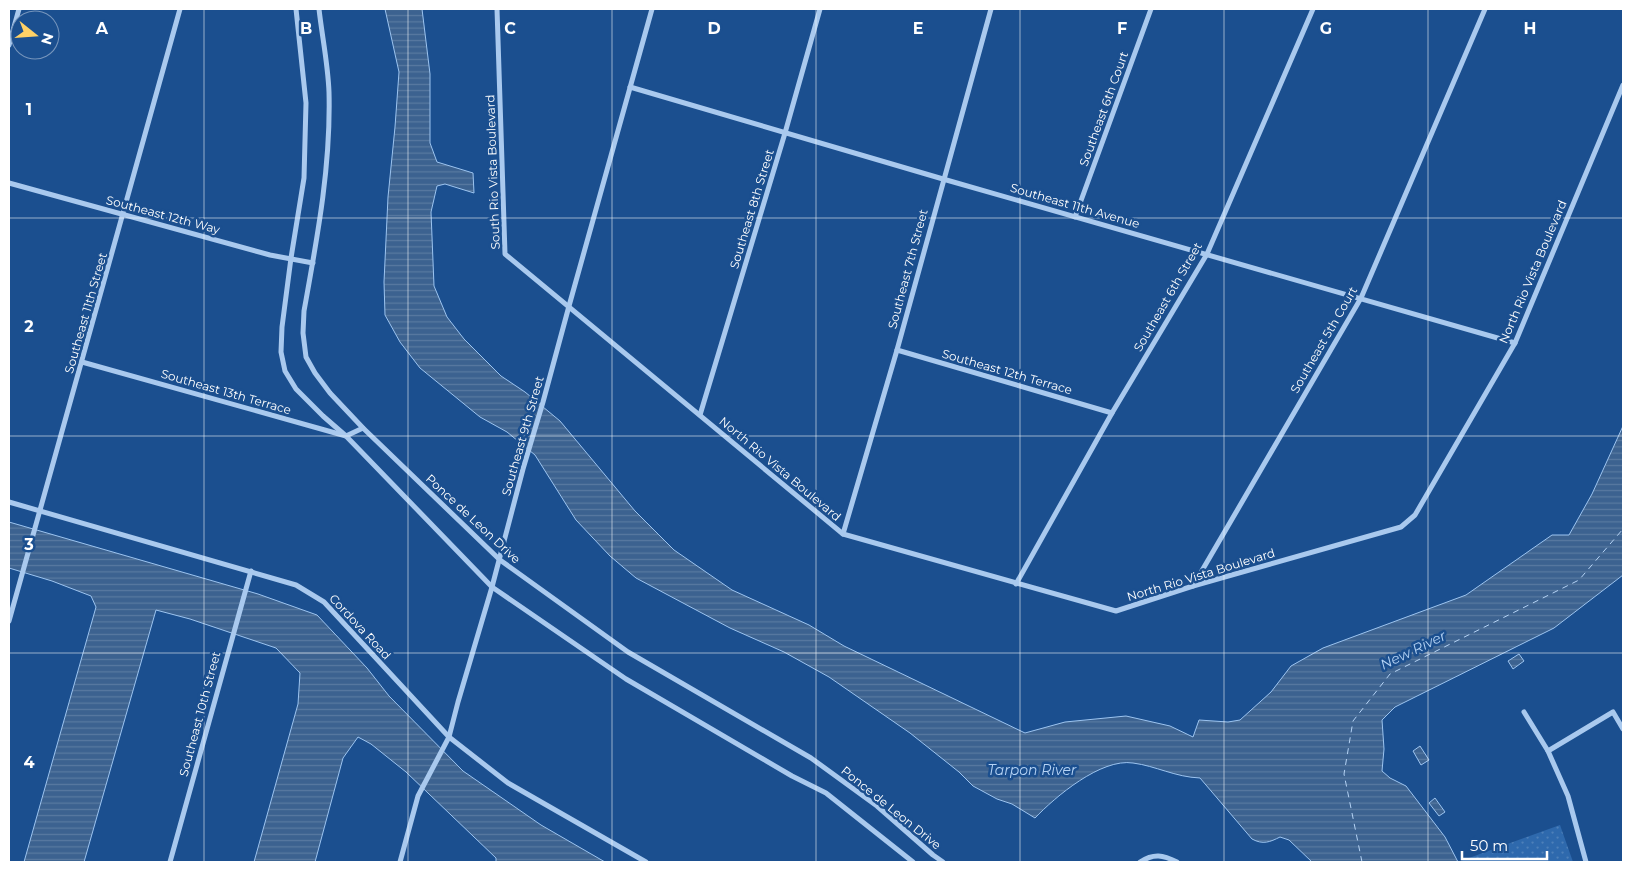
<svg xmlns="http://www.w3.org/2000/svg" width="1632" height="871" font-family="Montserrat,sans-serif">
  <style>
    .grass { fill: url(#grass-dots) }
    .water { fill: url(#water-rules); stroke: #9cc4f0 }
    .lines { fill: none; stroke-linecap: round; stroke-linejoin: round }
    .ferry { stroke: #b5d3f5; stroke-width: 1; stroke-dasharray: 6 5; stroke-linecap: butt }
    .minor { stroke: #a9c9ee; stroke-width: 5 }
    .grid { fill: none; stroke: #fff; stroke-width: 1; stroke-opacity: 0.55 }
    .labels { text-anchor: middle; stroke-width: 5; stroke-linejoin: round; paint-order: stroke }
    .street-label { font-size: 12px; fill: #fff; stroke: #1b4f8f }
    .water-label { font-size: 14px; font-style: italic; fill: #b5d3f5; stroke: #1b4f8f }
    .grid-label { font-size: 16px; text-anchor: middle; font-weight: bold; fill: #fff; stroke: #1b4f8f; stroke-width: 5; stroke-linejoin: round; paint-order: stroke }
  </style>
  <defs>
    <pattern id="grass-dots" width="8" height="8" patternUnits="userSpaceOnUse" patternTransform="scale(1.25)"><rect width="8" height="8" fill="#2e69ad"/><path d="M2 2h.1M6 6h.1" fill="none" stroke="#4d80b9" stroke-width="1.8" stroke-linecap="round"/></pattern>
    <pattern id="water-rules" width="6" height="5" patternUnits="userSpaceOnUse" patternTransform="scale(1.25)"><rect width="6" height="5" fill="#3c6290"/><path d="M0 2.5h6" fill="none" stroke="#597aa1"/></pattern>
  </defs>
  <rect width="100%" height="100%" fill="#1b4f8f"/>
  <polygon class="grass" points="1560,825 1573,862 1458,862"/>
  <g class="water">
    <path d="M385,9H422L430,74V143L437,162L473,173L474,193L445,184L437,186L431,212L434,286L447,317L464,339L501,376L525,392L560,421L635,511L674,550L732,590L809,625L844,646L1025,733L1065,722L1126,716L1170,726L1193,737L1199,720L1228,722L1240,720L1271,692L1291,666L1323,648L1466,595L1552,535H1569L1592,494L1623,426V575L1554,628L1395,707L1382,720L1384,749L1382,771L1390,778L1406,786L1445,837L1458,862H1312L1289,840L1280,837C1270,842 1263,845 1252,839L1200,778C1175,777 1156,766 1133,763C1101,758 1055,797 1035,818L1012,804L997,799L973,786L959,772L910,733L829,677L784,652L730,628L636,578L610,556L576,520L535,455L507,432L480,417L420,368L400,342L385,315L384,282L388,197L395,127L399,72Z"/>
    <polygon points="9,522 258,594 317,615 367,668 389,696 463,771 541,825 605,862 496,862 496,858 406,772 371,744 358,737 343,758 315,862 254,862 298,704 300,673 276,648 190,619 156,610 84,862 24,862 96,607 91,596 52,581 9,568"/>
    <polygon points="1519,654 1524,661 1513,669 1508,661"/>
    <polygon points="1420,746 1429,760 1421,765 1413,751"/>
    <polygon points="1435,798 1445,812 1439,816 1429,803"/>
  </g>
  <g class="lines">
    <polyline class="ferry" points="1362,862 1344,774 1353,721 1390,674 1579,580 1623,529"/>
    <g class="minor">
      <polyline points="296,9 306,103 304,178 291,258 282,327 281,352 285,371 296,389 323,416 346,436 492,587 626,679 792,776 826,793 913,862"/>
      <path d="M319,9C322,36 328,64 329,92C331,166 317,239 304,311L303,333L306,357L315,373L330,393L363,428L500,560L628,652L811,758L877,806L933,855L943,862"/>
      <polyline points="497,9 505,254 843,534 1116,611 1193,586 1401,527 1415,515 1515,343 1623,85"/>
      <polyline points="9,45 19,9"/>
      <polyline points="630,87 943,179 1515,343"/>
      <polyline points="9,183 270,255 313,263"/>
      <polyline points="1075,217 1151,9"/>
      <polyline points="897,350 1112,413"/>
      <polyline points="82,362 346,436 363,428"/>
      <polyline points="700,415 785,133 820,9"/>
      <polyline points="9,502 296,585 324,602 449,737 508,783 646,862"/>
      <polyline points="843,534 897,350 991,9"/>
      <polyline points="1016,584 1112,413 1207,254 1313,9"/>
      <polyline points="1193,586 1361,298 1485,9"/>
      <polyline points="9,621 180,9"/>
      <polyline points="1524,712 1548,751 1568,796 1586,862"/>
      <polyline points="1548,751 1613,712 1623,729"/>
      <polyline points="170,862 251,571"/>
      <polyline points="400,862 418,796 449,737 458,702 492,587 523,469 543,402 569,306 652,9"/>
      <path d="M1140,862C1154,853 1163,855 1177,862"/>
    </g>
  </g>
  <path class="grid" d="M204,9V862M408,9V862M612,9V862M816,9V862M1020,9V862M1224,9V862M1428,9V862M9,218H1623M9,436H1623M9,653H1623"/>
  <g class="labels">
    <g class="street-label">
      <text transform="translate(1104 109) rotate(-70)" y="4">Southeast 6th Court</text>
      <text transform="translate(493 172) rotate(-92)" y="4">South Rio Vista Boulevard</text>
      <text transform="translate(1075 206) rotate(16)" y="4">Southeast 11th Avenue</text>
      <text transform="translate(752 209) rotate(-73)" y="4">Southeast 8th Street</text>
      <text transform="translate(163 215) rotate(15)" y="4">Southeast 12th Way</text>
      <text transform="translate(908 269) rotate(-75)" y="4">Southeast 7th Street</text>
      <text transform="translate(1533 272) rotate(-67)" y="4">North Rio Vista Boulevard</text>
      <text transform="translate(1168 297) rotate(-60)" y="4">Southeast 6th Street</text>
      <text transform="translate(86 313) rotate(-74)" y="4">Southeast 11th Street</text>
      <text transform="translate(1324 340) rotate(-60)" y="4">Southeast 5th Court</text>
      <text transform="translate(1007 372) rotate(16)" y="4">Southeast 12th Terrace</text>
      <text transform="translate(226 392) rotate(16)" y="4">Southeast 13th Terrace</text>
      <text transform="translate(523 436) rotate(-74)" y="4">Southeast 9th Street</text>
      <text transform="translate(780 469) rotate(40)" y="4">North Rio Vista Boulevard</text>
      <text transform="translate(473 519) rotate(43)" y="4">Ponce de Leon Drive</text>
      <text transform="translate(1201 575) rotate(-17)" y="4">North Rio Vista Boulevard</text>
      <text transform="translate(360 627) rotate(47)" y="4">Cordova Road</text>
      <text transform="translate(200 714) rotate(-75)" y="4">Southeast 10th Street</text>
      <text transform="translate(891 808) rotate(39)" y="4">Ponce de Leon Drive</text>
    </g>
    <g class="water-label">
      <text transform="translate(1413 650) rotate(-26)" y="5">New River</text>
      <text x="1032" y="775">Tarpon River</text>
    </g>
  </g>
  <g class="grid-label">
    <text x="102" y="34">A</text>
    <text x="306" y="34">B</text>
    <text x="510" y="34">C</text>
    <text x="714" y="34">D</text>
    <text x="918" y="34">E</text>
    <text x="1122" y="34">F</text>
    <text x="1326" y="34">G</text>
    <text x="1530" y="34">H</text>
    <text x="29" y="115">1</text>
    <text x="29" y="332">2</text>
    <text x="29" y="550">3</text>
    <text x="29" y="768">4</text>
  </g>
  <rect width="1632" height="871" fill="none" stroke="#ffffff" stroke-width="20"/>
  <g transform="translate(35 35) rotate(107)"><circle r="24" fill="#1b4f8f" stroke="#7695bc"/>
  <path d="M0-4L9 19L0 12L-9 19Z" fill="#ffd166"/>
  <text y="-8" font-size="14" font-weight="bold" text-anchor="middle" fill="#ffffff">N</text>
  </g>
  <path d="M1462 851v8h85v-8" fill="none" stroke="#ffffff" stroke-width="2.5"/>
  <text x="1470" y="851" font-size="15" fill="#ffffff" stroke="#1b4f8f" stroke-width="4" paint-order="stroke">50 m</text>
</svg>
